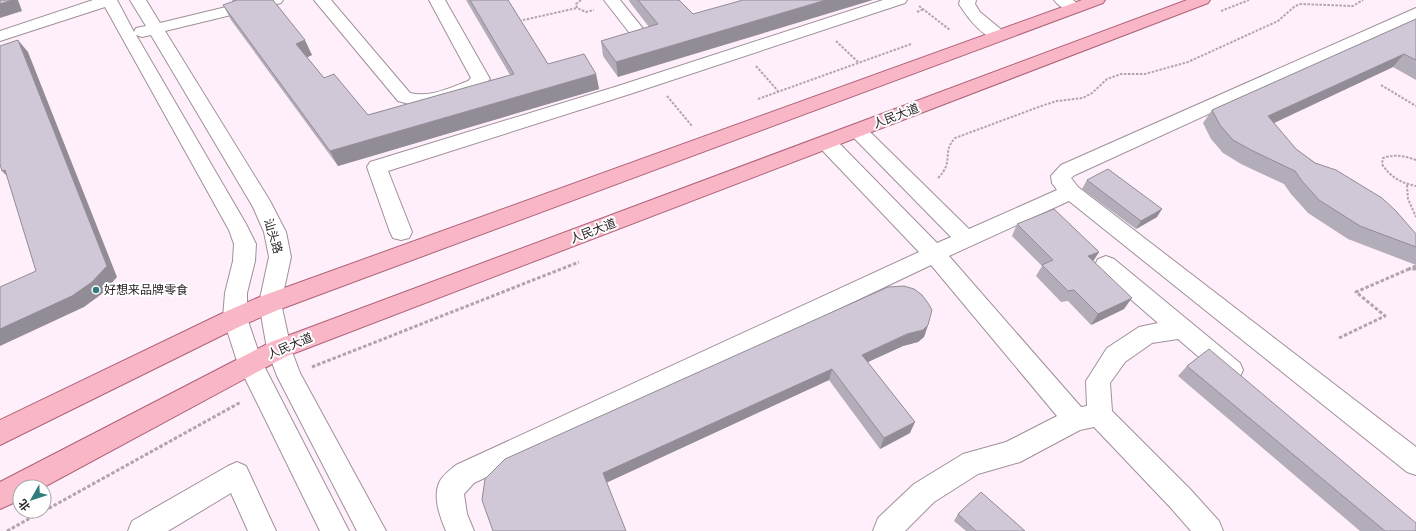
<svg xmlns="http://www.w3.org/2000/svg" width="1416" height="531" font-family="Rubik,'Noto Sans SC',sans-serif">
  <style>
    .lines { fill: none; stroke-linecap: round; stroke-linejoin: round }
    .minor-casing { stroke: #9f909a; stroke-width: 2 }
    .major-casing { stroke: #ad6377; stroke-width: 2 }
    .path-far1 { stroke: #b1a5ad; stroke-width: 2; stroke-dasharray: 2.5 1.5; stroke-linecap: butt }
    .path { stroke: #b1a5ad; stroke-width: 3; stroke-dasharray: 3.5 2; stroke-linecap: butt }
    .minor { fill: #fff; fill-rule: evenodd }
    .major { fill: #f8b6c7; fill-rule: evenodd }
    .wall { fill: #b3acb9 }
    .shaded-wall { fill: #928c96 }
    .building { fill: #d0c8d7; stroke: #928c96 }
    .poi-dot { fill: #337c7e; stroke: #fff; stroke-width: 1.5 }
    .labels { text-anchor: middle; stroke-width: 4; stroke-linejoin: round; paint-order: stroke }
    .street-label { font-size: 12px; fill: #292327; stroke: #fff }
    .poi-label { font-size: 12px; fill: #292327; stroke: #fff; text-anchor: start }
  </style>
  <rect width="100%" height="100%" fill="#ffeffa"/>
  <g class="lines">
    <g class="minor-casing">
      <g id="minor">
        <polygon points="93,0 117,0 134,32 136,28 146,26 130,0 146,0 160,23 255,0 283,0 281,3 165,31 270,201 286,232 291,257 281,303 291,349 300,373 386,531 357,531 277,376 267,349 259,303 269,257 264,232 253,207 151,35 142,37 136,35 246,224 256,244 255,261 247,293 247,318 262,362 349,531 320,531 238,364 223,318 225,293 233,261 234,244 229,230 105,7 0,41 0,31"/>
        <path d="M314,0H331L410,93C430,98 449,88 468,81L471,78L429,0H445L490,79L480,89L435,105L420,107L398,101Z"/>
        <polygon points="604,0 620,0 649,36 647,40 641,41 635,40"/>
        <polygon points="883,0 907,0 905,3 630,94 388,171 412,232 409,238 401,240 393,238 390,232 367,167 370,162 618,86"/>
        <path d="M960,0H976L975,4L980,12L1003,31L1005,35L1003,39C986,43 967,17 959,4Z"/>
        <path d="M1054,0H1073L1083,8L1081,11C1071,14 1060,8 1054,0Z"/>
        <path d="M1416,8V19L1075,175L1071,178L1078,187L1416,447V475L1407,472L1069,201L949,256L1081,407L1087,406L1086,381L1107,348L1139,327L1158,323L1098,271L1095,265L1098,259L1106,256L1114,259L1240,363L1243,370L1240,377L1231,381L1222,377L1178,339L1152,343L1125,362L1110,383L1112,411L1190,489L1219,521L1223,531H1191L1170,507L1094,427L1080,430L1020,462L978,474L934,502L905,531H873L878,518L914,484L963,454L1006,442L1057,416L931,265L474,483L464,494L467,514L474,531H446C440,517 432,496 440,481C443,475 450,470 456,465L919,252L820,148L817,143L820,138L827,137L834,138L937,243L951,237L851,135L849,131L851,127L858,125L865,127L969,229L1057,190L1052,183L1051,176L1061,165Z"/>
        <polygon points="237,462 246,466 276,531 248,531 231,493 168,531 128,531 132,521 228,466"/>
      </g>
    </g>
    <g class="major-casing">
      <g id="major">
        <polygon points="1082,0 1105,0 1103,3 278,310 243,325 0,445 0,420 227,311 262,296"/>
        <polygon points="1187,0 1210,0 1208,3 287,356 44,487 20,487 20,500 0,509 0,482 271,342"/>
      </g>
    </g>
    <g class="path-far1">
      <polyline points="581,0 576,4 577,8 586,12 594,10"/>
      <polyline points="919,6 950,30"/>
      <polyline points="1221,11 1249,0"/>
      <polyline points="917,12 924,9"/>
      <polyline points="519,21 577,8"/>
      <polyline points="836,41 859,63"/>
      <polyline points="756,66 778,91"/>
      <polyline points="1381,85 1416,106"/>
      <polyline points="667,96 692,126"/>
      <polyline points="758,99 911,44"/>
      <path d="M1416,160C1405,156 1395,154 1383,158L1382,164C1390,177 1401,183 1416,186"/>
      <path d="M938,178C955,161 941,153 955,138L1044,105L1057,101L1083,98L1092,93L1107,79L1121,74H1145L1188,62L1278,21L1295,6L1301,4L1353,6L1363,0"/>
      <polyline points="1407,185 1408,199 1416,217"/>
    </g>
    <g class="path">
      <polyline points="1416,266 1409,269 1416,269"/>
      <polyline points="1339,338 1385,316 1356,292 1409,269"/>
      <polyline points="312,367 579,262"/>
      <polyline points="44,511 241,402"/>
      <polyline points="7,531 43,511"/>
    </g>
    <use href="#minor" class="minor"/>
    <use href="#major" class="major"/>
  </g>
  <g class="wall">
    <polygon points="232,0 273,0 312,55 307,57 324,78 368,115 510,75 466,0 508,0 548,64 596,74 599,89 338,166 231,20 223,5 233,2"/>
    <polygon points="629,0 679,0 618,77 603,56 601,41 649,27 629,1"/>
    <polygon points="1416,19 1416,80 1393,67 1274,123 1296,149 1416,234 1416,265 1348,239 1308,213 1291,194 1284,184 1241,164 1223,153 1211,139 1203,123 1212,110"/>
    <polygon points="1087,180 1157,217 1136,229 1082,189"/>
    <polygon points="1017,224 1099,252 1093,261 1124,309 1091,325 1068,301 1061,302 1036,276 1042,266 1012,236"/>
    <polygon points="922,295 928,325 924,337 918,342 903,346 868,362 910,433 880,449 829,380 607,482 493,531"/>
    <polygon points="1187,366 1416,531 1360,531 1178,376"/>
    <polygon points="958,514 1025,531 966,531 954,521"/>
  </g>
  <g class="shaded-wall">
    <polygon points="12,0 18,0 22,11 0,18 0,4"/>
    <polygon points="826,0 873,0 618,77 616,62"/>
    <polygon points="18,40 28,52 117,277 103,293 84,307 0,346 0,329 107,266"/>
    <polygon points="305,40 312,55 304,59 296,44"/>
    <polygon points="1404,54 1393,67 1259,130 1268,116"/>
    <polygon points="596,74 599,89 338,166 330,151"/>
    <polygon points="5,170 14,183 2,171"/>
    <polygon points="1162,209 1157,217 1136,229 1141,221"/>
    <polygon points="1099,252 1092,263 1088,256"/>
    <polygon points="1132,298 1124,309 1091,325 1098,314"/>
    <polygon points="928,325 924,337 918,342 903,346 859,366 862,355"/>
    <polygon points="832,369 829,380 606,483 603,473"/>
    <polygon points="915,422 910,433 880,449 884,438"/>
  </g>
  <g class="building">
    <polygon points="0,0 12,0 0,4"/>
    <polygon points="237,0 273,0 305,40 296,44 324,78 334,74 368,115 514,74 470,0 508,0 548,64 584,54 596,74 330,151 223,5"/>
    <polygon points="638,0 679,0 693,14 743,0 826,0 616,62 601,41 658,24"/>
    <polygon points="1416,19 1416,60 1404,54 1268,116 1296,149 1315,163 1336,170 1382,198 1396,211 1416,234 1416,247 1360,226 1319,200 1302,181 1295,171 1251,150 1233,140 1220,125 1212,110"/>
    <polygon points="18,40 107,266 92,282 72,296 0,329 0,287 36,271 5,170 2,171 0,164 0,46"/>
    <polygon points="1108,169 1162,209 1141,221 1087,180"/>
    <polygon points="1054,209 1099,252 1088,256 1132,298 1098,314 1074,290 1068,291 1042,265 1053,260 1017,224"/>
    <polygon points="904,286 914,289 922,295 928,303 932,310 928,325 923,330 907,334 862,355 915,422 884,438 832,369 603,473 626,531 493,531 482,500 485,479 505,459 888,287"/>
    <polygon points="1209,349 1416,523 1416,531 1385,531 1187,366"/>
    <polygon points="981,492 1025,531 976,531 958,514"/>
  </g>
  <circle class="poi-dot" cx="96" cy="290" r="4"/>
  <g class="labels">
    <g class="street-label">
      <text transform="translate(896 116) rotate(-21)" y="4">人民大道</text>
      <text transform="translate(593 231) rotate(-21)" y="4">人民大道</text>
      <text transform="translate(273 236) rotate(73)" y="4">汕头路</text>
      <text transform="translate(290 346) rotate(-23)" y="4">人民大道</text>
    </g>
    <g class="poi-label">
      <text x="104" y="294">好想来品牌零食</text>
    </g>
  </g>
  <g transform="translate(32 499) rotate(231)"><circle r="19" fill="#ffffff" stroke="#a9a7a9"/>
  <path d="M0-3L7 15L0 10L-7 15Z" fill="#337c7e"/>
  <text y="-6" font-size="11" font-weight="bold" text-anchor="middle" fill="#292327">北</text>
  </g>
</svg>
